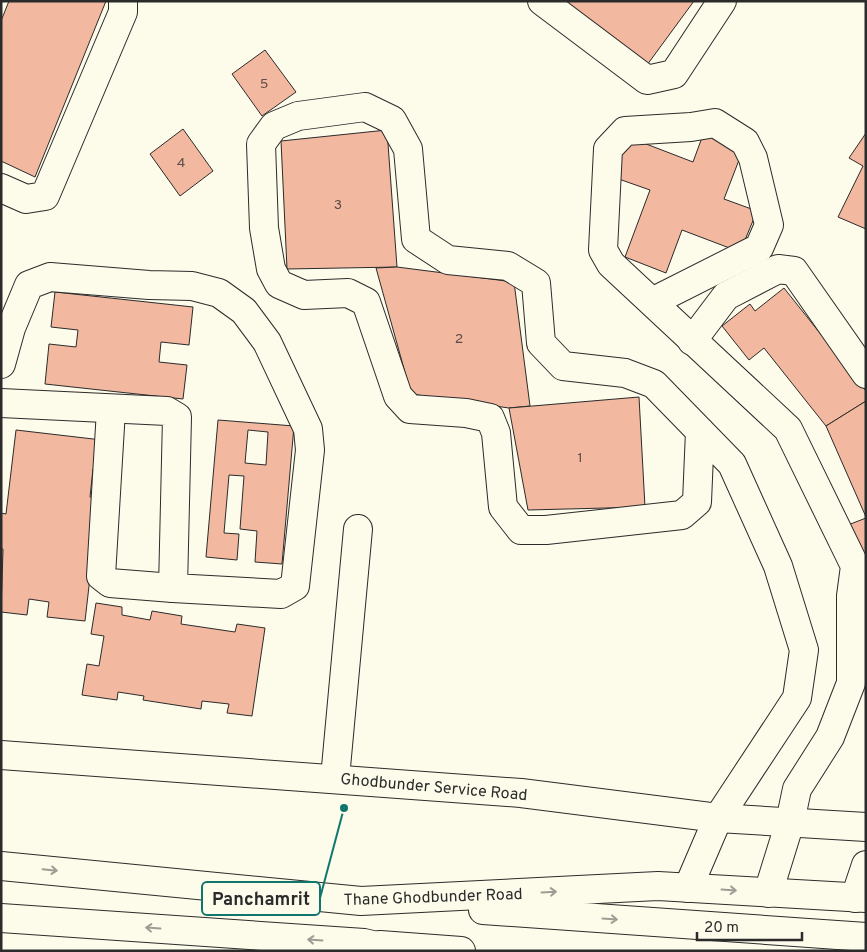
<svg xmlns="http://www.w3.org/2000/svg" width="867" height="952" font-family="Overpass,sans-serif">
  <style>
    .building { fill: #f2b8a0; stroke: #2b2b2b; fill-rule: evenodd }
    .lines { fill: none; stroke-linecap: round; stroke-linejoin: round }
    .minor-casing { stroke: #2b2b2b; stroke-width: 30 }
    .tertiary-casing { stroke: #2b2b2b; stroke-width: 30 }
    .primary-casing { stroke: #2b2b2b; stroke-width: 30 }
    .minor { stroke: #fdfbea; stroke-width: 28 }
    .tertiary { stroke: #fdfbea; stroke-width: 28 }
    .primary { stroke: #fdfbea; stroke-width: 28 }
    .oneway { stroke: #9e9d94 }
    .labels { text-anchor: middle; stroke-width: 4; stroke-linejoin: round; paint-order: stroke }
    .number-label { font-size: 14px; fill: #5d4e48 }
    .street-label { font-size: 16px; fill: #2b2b2b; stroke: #fdfbea }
    .leader { fill: none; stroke: #0f766e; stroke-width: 2 }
    .callout-dot { fill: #0f766e; stroke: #fdfbea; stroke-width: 2 }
    .callout { fill: #fdfbea; stroke: #0f766e; stroke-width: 2 }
    .callout-label { font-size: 18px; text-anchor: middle; font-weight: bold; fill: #2b2b2b }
  </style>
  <rect width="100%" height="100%" fill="#fdfbea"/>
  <g class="building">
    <polygon points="9,1 106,1 35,177 1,161 1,21"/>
    <polygon points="562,1 694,1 647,65"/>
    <polygon points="265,50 296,92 262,116 232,74"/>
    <polygon points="183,129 213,171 180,196 150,154"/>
    <polygon points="387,130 397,267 287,269 281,141"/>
    <polygon points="704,132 744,147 724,199 757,211 740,252 682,230 666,273 625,257 650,190 613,177 628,137 693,162"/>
    <polygon points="866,133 866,229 838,217 863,166 849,158"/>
    <polygon points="397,267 514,282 530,406 509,408 411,394 376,268"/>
    <polygon points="784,288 866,391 866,401 826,426 764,348 749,360 722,326 750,304 755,311"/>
    <polygon points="55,292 193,307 189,345 161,342 159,362 187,365 183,399 45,384 49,344 76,347 78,330 51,327"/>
    <polygon points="639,397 645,507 528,510 509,408"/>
    <polygon points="866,401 866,517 826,426"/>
    <path d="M218,420L294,426L282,564L255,562L257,531L240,529L244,476L229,475L224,533L239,534L237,560L206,557ZM248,430L268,432L266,465L245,463Z"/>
    <polygon points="16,430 102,440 99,470 93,469 90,497 99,499 85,621 47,617 49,602 29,599 27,615 1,612 3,549 1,549 1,513 6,514"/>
    <polygon points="866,518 866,565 848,525"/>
    <polygon points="96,603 122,607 122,615 150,620 152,611 182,616 181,624 235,632 237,624 265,628 252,716 227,713 229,704 202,701 201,709 143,700 144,696 118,692 117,700 82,695 87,664 99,666 104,636 91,634"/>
  </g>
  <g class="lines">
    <g class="minor-casing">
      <g id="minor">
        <polyline points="542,1 647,80 674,74 722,1"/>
        <polyline points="1,188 26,199 45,196 123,12 123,1"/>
        <polyline points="652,302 759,248 769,225 753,158 745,142 715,123 691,127 625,131 608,149 603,250 611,264 788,429 855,566 851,596 851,683 830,737 797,789 790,822 768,893"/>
        <polyline points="692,341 726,296 778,269 794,271 866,374"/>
        <polyline points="1,364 11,328 29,285 50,277 149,285 192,286 219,293 244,311 267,342 308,429 310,450 295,586 281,594 173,588 177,417 167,411 1,403"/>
        <polyline points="111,410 101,576 110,583 173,588"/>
        <polyline points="335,778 358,529"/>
        <polyline points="688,888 718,818 797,698 804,650 778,566 732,464 654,384 625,373 563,366 541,343 536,283 508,266 448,260 416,239 408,149 392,120 365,107 298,116 274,126 261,144 264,228 271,269 279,284 304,295 348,293 366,302 398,396 410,409 466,413 490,418 496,433 503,507 521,530 546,530 682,515 697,502 700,431"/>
        <polyline points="855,898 866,865"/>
      </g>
    </g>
    <g class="tertiary-casing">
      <polyline id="tertiary" points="1,755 521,793 718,818 866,827"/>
    </g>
    <g class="primary-casing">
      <g id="primary">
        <polyline points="1,866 361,901 658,886 866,898"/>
        <polyline points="483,910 866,937"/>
        <polyline points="1,918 364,943 398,951"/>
        <polyline points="380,945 461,951"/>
      </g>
    </g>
    <use href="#minor" class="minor"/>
    <use href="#tertiary" class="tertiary"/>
    <use href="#primary" class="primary"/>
  </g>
  <defs><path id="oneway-shaft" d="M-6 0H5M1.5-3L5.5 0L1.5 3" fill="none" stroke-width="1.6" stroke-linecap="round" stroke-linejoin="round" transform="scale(1.25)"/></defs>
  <g class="oneway">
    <use href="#oneway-shaft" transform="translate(50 870) rotate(6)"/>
    <use href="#oneway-shaft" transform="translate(729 890) rotate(4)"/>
    <use href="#oneway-shaft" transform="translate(549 892) rotate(-3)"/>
    <use href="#oneway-shaft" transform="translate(610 919) rotate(4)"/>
    <use href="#oneway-shaft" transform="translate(153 928) rotate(-176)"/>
    <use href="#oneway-shaft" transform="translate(315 940) rotate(-176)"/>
  </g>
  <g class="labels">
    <g class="number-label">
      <text x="264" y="88">5</text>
      <text x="181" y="167">4</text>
      <text x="338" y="209">3</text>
      <text x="459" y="343">2</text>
      <text x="580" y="462">1</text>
    </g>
    <g class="street-label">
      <text transform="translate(434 786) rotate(5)" y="6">Ghodbunder Service Road</text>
      <text transform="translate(433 896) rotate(-2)" y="6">Thane Ghodbunder Road</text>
    </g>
  </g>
  <path class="leader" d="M344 808L320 898"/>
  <circle class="callout-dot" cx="344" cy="808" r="5"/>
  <rect class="callout" x="202" y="882" width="118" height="33" rx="5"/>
  <g class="callout-label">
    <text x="261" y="905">Panchamrit</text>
  </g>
  <rect width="867" height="952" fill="none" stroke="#2b2b2b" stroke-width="5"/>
  <path d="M697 932v8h105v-8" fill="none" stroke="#2b2b2b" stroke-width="2.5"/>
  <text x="704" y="932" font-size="15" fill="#2b2b2b" stroke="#fdfbea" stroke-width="4" paint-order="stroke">20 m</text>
</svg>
